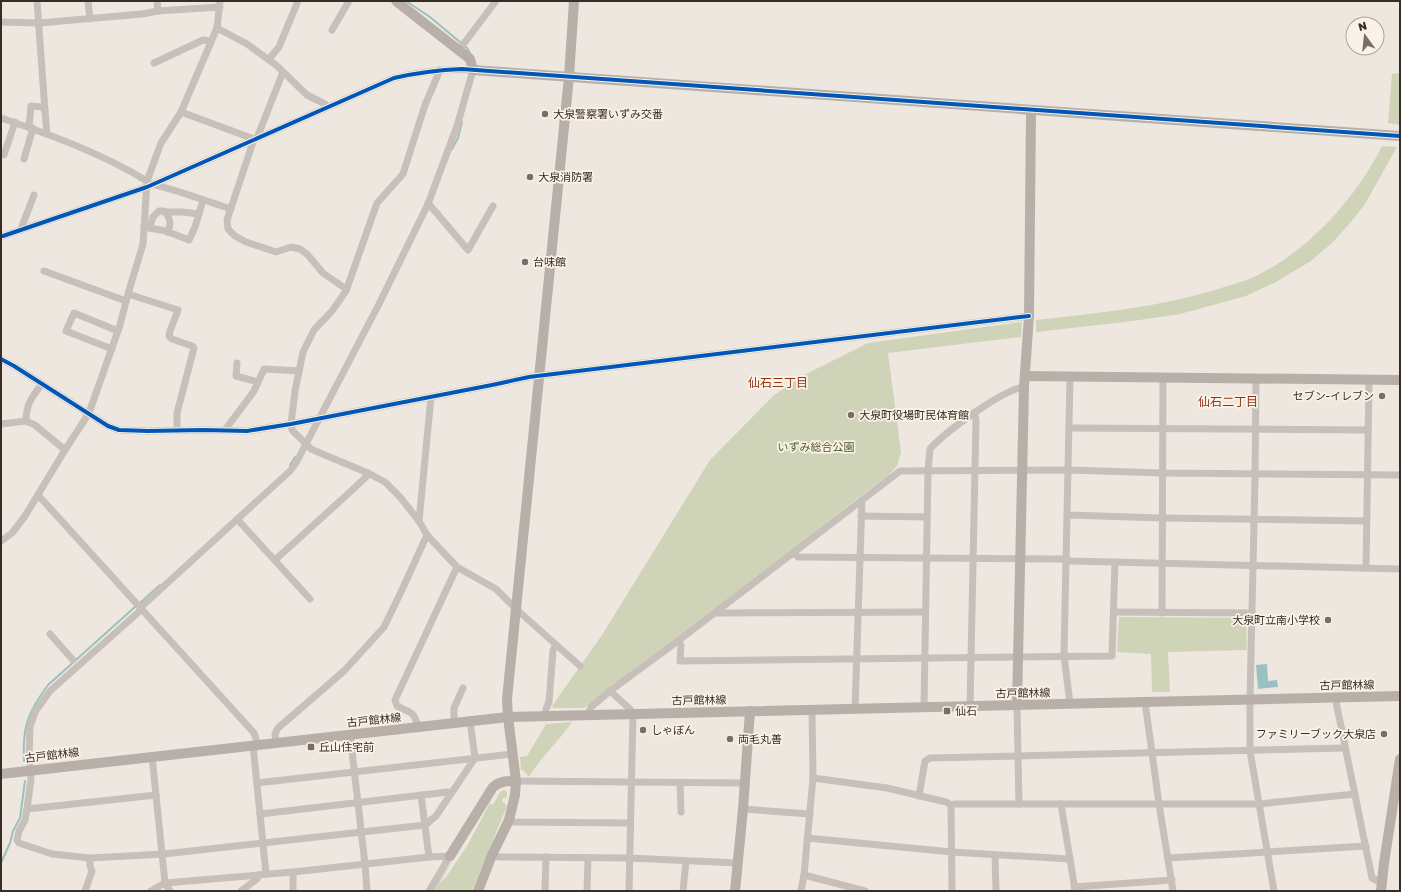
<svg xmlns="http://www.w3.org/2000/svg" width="1401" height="892" font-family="'Golos Text','Noto Sans JP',sans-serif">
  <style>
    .green { fill: #cfd4b8 }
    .water { fill: #9ac1c1 }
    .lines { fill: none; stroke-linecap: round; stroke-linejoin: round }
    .stream { stroke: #9ac1c1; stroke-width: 2 }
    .street { stroke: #c7bfb9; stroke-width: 7 }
    .secondary { stroke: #b8afa9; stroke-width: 10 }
    .cycleway-casing { stroke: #fbf2e7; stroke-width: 6 }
    .cycleway { stroke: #0057b8; stroke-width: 4 }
    .poi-dot { fill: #786d68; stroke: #fbf2e7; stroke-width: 1.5 }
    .labels { text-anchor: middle; stroke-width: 3.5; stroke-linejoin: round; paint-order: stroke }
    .poi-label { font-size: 11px; fill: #382c27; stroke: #fbf2e7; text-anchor: start }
    .park-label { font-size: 11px; fill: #475928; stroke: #fbf2e7 }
    .street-label { font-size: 11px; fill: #382c27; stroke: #fbf2e7 }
    .neighbourhood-label { font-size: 12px; fill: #8f3518; stroke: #fbf2e7 }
  </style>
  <rect width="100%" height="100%" fill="#eee7e0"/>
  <g class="green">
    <polygon points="1400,73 1400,125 1388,123 1392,74"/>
    <path d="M1382,146L1397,147L1365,204L1351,222L1332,243L1311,261L1276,282L1246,296L1180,314L1133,321L1036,332V320C1098,313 1161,307 1221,288C1233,284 1246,281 1258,275C1310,249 1356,198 1382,146Z"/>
    <polygon points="1022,322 1021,337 888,353 901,452 897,466 888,476 863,494 684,635 609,689 584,708 553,708 552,706 602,635 710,460 774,395 806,374 868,343"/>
    <polygon points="1119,617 1246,618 1247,650 1168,652 1170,692 1152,692 1151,654 1117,652"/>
    <path d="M572,722C559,741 541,757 529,777L523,770H521L520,757L527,756L546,724Z"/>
    <polygon points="504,790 507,792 507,796 506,798 503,798 502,801 507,806 472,891 432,891 453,860 439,884 446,877 467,846 490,803 493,805 500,792"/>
  </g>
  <polygon class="water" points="1267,664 1268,681 1277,680 1278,687 1258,689 1256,665"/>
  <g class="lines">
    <g class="stream">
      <polyline points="406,1 430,17 467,48 471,55"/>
      <polyline points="452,149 458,138 462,122"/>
      <polyline points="290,465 295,457"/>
      <polyline points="140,603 160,585"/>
      <path d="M24,761C22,727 28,712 48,685L136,606"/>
      <polyline points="1,863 10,843 13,831 20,818 25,781"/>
    </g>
    <g class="street">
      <polyline points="37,1 45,111"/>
      <polyline points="88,1 90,19"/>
      <polyline points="157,1 158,11 220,7"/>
      <polyline points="1,22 39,23 142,14 158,11"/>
      <polyline points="217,28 247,44 276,65 307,95 325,104 327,107"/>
      <polyline points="332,30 349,1"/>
      <polyline points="459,50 496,1"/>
      <polyline points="269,59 279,47 298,1"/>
      <polyline points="154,63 203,40 211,41"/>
      <polyline points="440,70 425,105 403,174 377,203 346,291 332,311 314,330 303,352 295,391 291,424 292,430 311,449 320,453 368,473 385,482 400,497 419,521 427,535 457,567 496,589 515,608 580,666"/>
      <polyline points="181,112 254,139 227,220 228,229 235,236 246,242 276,252 291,247 300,249 307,254 323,273 346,289"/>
      <path d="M1,118C51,135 101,153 147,181"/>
      <polyline points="29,127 31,106 43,107 45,111 47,134"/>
      <polyline points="257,138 283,72"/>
      <polyline points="4,155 15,122"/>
      <polyline points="24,159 33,128"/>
      <polyline points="152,184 180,192 231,209"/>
      <polyline points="428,203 468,250 493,206"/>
      <polyline points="166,212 182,212 199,214"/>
      <polyline points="144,227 166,231 189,240 195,227 203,200"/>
      <path d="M149,228L153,217L159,211H164C170,217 172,225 167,232"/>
      <polyline points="21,229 34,195"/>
      <path d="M1,236H3L147,187L394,78C420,72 446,68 473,70L457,126L428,204L379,304L296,463L290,471L140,608"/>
      <polyline points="44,271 126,301"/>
      <polyline points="128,294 178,310 170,331 169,336 172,339 192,346 194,348 177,413 177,430"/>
      <polyline points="112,349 66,331 74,313 118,331"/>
      <polyline points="1,359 14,366 108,426 119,430 148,431 203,430 247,431 291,424 492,385 529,377 1029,316"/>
      <polyline points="237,363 236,376 258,382"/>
      <polyline points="1256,378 1255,477 1250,699 1250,751 1274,891"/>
      <path d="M26,421C26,404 32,397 42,384"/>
      <polyline points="1,424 26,421 35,425 65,450"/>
      <polyline points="1069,428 1367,430"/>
      <polyline points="225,430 254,391 264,369 299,371"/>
      <polyline points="38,495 254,733 258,745"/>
      <polyline points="1067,515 1162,518 1366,521"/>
      <polyline points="861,516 927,517"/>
      <polyline points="237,519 310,599"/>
      <polyline points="419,521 431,397"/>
      <polyline points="1,541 12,533 25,516 65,450 89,413 120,325 128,294 143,244 147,181 161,143 181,112 217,28 220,1"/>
      <polyline points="794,553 798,557 1061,559 1071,561 1400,569"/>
      <polyline points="275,560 350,492 367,476 368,473"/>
      <polyline points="1366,568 1369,380"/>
      <polyline points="141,610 50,691 35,712 30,727 29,757 31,779 27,809 25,820 19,831 17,840 19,843 52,854 90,858 164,854 425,825 436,816 475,758 470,721"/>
      <polyline points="1114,612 1252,613"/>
      <polyline points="715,613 925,612"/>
      <polyline points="1162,613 1163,377"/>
      <polyline points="50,634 73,660"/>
      <polyline points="678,641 681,645 680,661 1112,656 1115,562"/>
      <polyline points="610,691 630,709 633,714 629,891"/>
      <polyline points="1335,697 1372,878 1382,883"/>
      <polyline points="1145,702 1159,804 1173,891"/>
      <polyline points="1070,704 1064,655 1070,376"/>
      <polyline points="1017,705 1019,804"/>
      <polyline points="970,706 976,420 974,413"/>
      <path d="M924,707L928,471L930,449C944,433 1003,389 1024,387"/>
      <polyline points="855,709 862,500"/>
      <polyline points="588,715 591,707 610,691 678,641 900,471 1068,470 1163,473 1400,475"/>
      <polyline points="545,716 546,709 549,702 553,650 556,645"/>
      <polyline points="454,723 454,708 463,688"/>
      <path d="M418,727C414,711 411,713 397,706L395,700L457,567"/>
      <polyline points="350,734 365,864 367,891"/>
      <polyline points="276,743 275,734 278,728 344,671 384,627 401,592 427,535"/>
      <polyline points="253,745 266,874"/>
      <polyline points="152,756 165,883 170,891"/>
      <polyline points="813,778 887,788 946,802 951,805 954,804 1259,804 1355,794"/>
      <polyline points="516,781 745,783"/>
      <polyline points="257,783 512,754"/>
      <polyline points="680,783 681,812"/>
      <polyline points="421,795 429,857"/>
      <polyline points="919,796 925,761 930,758 1345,748"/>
      <polyline points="1061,804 1075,890"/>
      <polyline points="951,805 952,891"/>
      <polyline points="27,809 156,795"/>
      <polyline points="743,809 810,814"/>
      <polyline points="260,814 448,792 450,794"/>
      <polyline points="509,820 514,822 630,823"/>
      <polyline points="807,838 952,852 1070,859"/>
      <polyline points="492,855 498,857 629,858 738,863"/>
      <polyline points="995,855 996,891"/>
      <polyline points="1168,858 1366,846"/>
      <polyline points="293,872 293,891"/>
      <polyline points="804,875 865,891"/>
      <polyline points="1074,887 1172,880"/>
      <polyline points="85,891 92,871 90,866 90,858"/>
      <polyline points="151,891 165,883 293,872 429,857 450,856 429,891"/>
      <polyline points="241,891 257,879 259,875"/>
      <polyline points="545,891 546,857"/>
      <polyline points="587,891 588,858"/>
      <polyline points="683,891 686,861"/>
      <polyline points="801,891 804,875 813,778 812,710"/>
    </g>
    <g class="secondary">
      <polyline points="396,1 470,59 473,70 1400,136"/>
      <polyline points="1025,376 1400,380"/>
      <polyline points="1017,705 1024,387 1029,316 1031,111"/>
      <polyline points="1,774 508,717 1400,696"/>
      <path d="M450,856L493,787C500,781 507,781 516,781"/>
      <polyline points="478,891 492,855 509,820 515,795 516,781 508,717 507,699 569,77 574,1"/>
      <polyline points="735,891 743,809 750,711"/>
      <polyline points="1381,891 1384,863 1400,759"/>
    </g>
    <g class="cycleway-casing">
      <g id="cycleway">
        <path d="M1,236H3L147,187L394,78C416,73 438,70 462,69L1400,136"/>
        <polyline points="1,359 14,366 108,426 119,430 148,431 203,430 247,431 291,424 492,385 529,377 1029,316"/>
      </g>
    </g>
    <use href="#cycleway" class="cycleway"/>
  </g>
  <g class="poi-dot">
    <circle cx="545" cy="114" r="4"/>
    <circle cx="530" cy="177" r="4"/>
    <circle cx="525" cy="262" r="4"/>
    <circle cx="1382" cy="396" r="4"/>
    <circle cx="851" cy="415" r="4"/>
    <circle cx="1328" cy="620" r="4"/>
    <rect x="943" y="707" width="8" height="8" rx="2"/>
    <circle cx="643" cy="730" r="4"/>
    <circle cx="1384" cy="734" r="4"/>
    <circle cx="730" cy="739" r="4"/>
    <rect x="307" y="743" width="8" height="8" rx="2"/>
  </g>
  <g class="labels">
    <g class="poi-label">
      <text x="553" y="118">大泉警察署いずみ交番</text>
      <text x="538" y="181">大泉消防署</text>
      <text x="533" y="266">台味館</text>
      <text x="1374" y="400" text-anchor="end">セブン-イレブン</text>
      <text x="859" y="419">大泉町役場町民体育館</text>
      <text x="1320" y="624" text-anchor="end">大泉町立南小学校</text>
      <text x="955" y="715">仙石</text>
      <text x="651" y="734">しゃぼん</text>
      <text x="1376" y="738" text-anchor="end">ファミリーブック大泉店</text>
      <text x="738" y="743">両毛丸善</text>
      <text x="319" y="751">丘山住宅前</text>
    </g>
    <g class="park-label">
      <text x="816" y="451">いずみ総合公園</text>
    </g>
    <g class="street-label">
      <text transform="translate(1347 685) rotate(-1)" y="4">古戸館林線</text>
      <text transform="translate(1023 693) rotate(-1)" y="4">古戸館林線</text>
      <text transform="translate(699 700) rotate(-1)" y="4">古戸館林線</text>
      <text transform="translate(374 720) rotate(-6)" y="4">古戸館林線</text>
      <text transform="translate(52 755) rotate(-7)" y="4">古戸館林線</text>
    </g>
    <g class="neighbourhood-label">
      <text x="778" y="387">仙石三丁目</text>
      <text x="1228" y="406">仙石二丁目</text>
    </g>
  </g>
  <rect width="1401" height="892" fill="none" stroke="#382c27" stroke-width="4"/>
  <g transform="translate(1365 36) rotate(345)"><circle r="19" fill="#fbf2e7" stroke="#ada39a"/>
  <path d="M0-3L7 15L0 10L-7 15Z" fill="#786d68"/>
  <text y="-6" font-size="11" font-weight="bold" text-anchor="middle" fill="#382c27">N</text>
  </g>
</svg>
